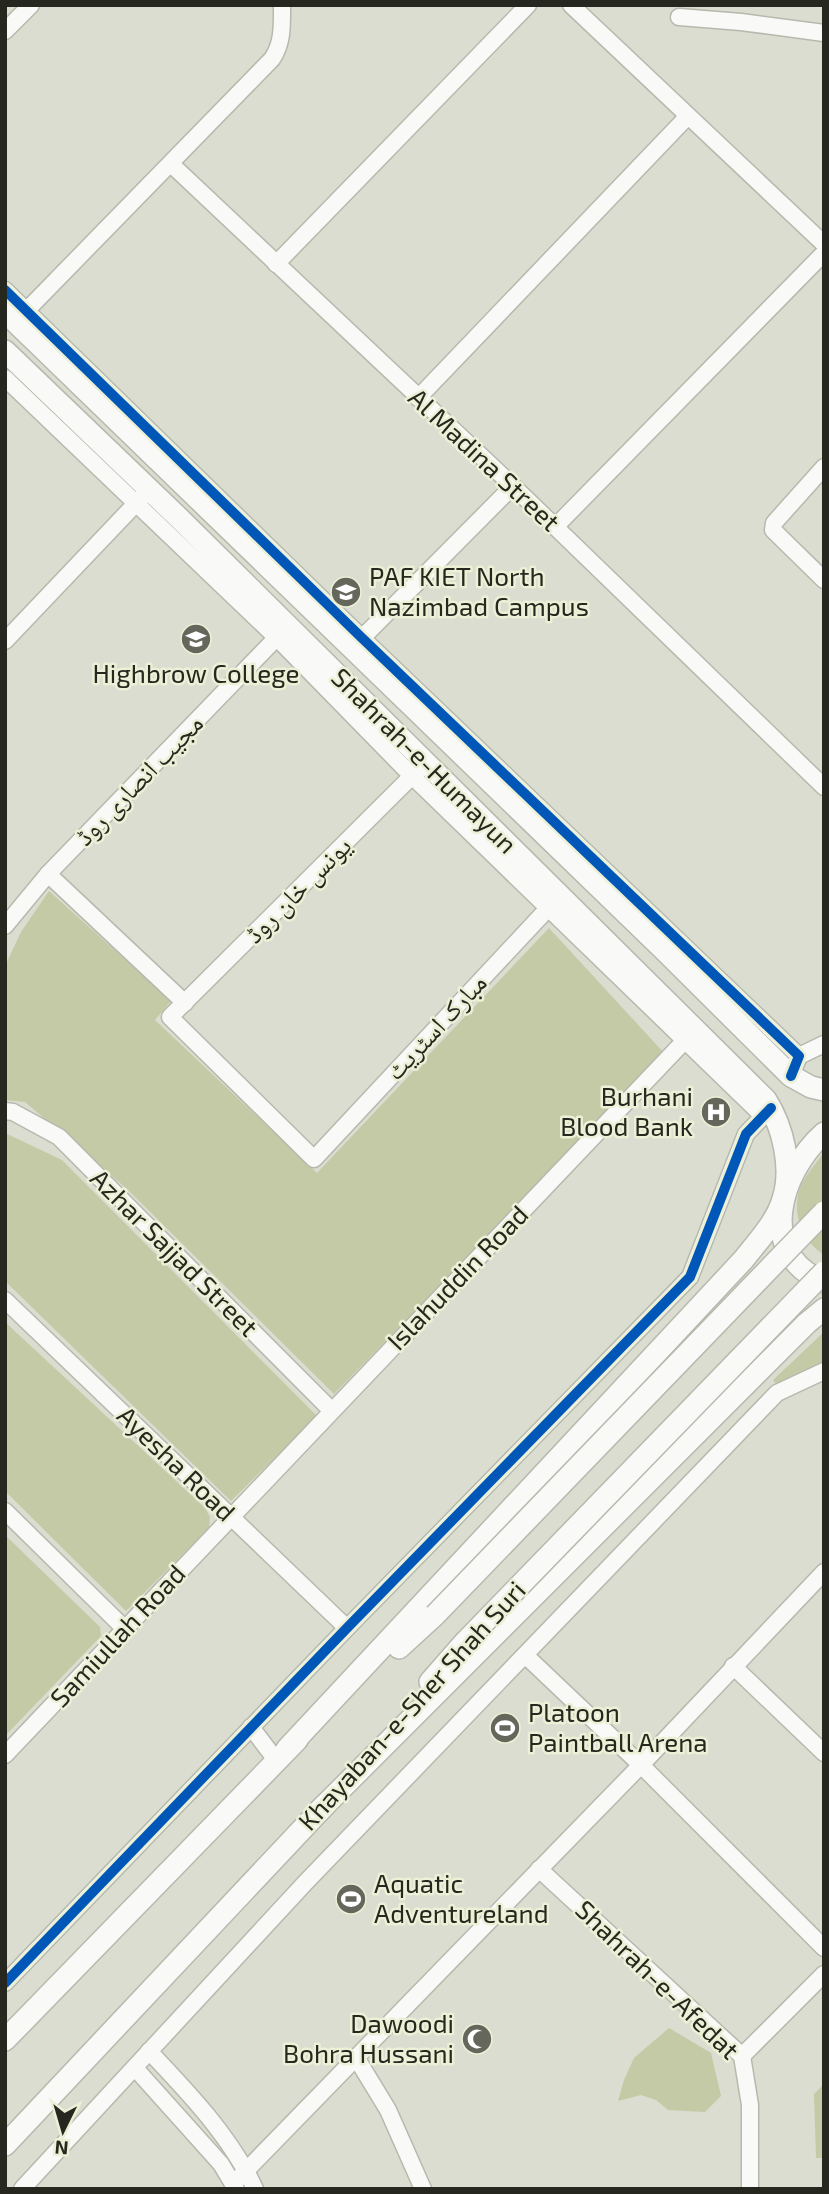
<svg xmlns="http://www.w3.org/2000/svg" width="829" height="2194" font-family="'Exo 2','Noto Naskh Arabic',sans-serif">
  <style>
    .green { fill: #c4caa5 }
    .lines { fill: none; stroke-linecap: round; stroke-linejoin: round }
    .minor-casing { stroke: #b6b9ad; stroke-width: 19 }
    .major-casing { stroke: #b6b9ad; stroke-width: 24 }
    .minor { stroke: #f9faf8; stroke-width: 16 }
    .major { stroke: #f9faf8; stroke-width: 21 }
    .major-bridge-casing { stroke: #b6b9ad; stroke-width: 24; stroke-linecap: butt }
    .major-bridge { stroke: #f9faf8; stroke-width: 21 }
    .cycleway-casing { stroke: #ebf0d6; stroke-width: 15 }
    .cycleway { stroke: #0057b8; stroke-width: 10 }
    .labels { text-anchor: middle; stroke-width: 5; stroke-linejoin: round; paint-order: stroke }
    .street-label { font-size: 26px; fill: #26271e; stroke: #ebf0d6 }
    .poi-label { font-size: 26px; fill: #26271e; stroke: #ebf0d6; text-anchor: start }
  </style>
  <rect width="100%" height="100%" fill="#daddcf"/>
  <g class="green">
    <polygon points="49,891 171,1001 155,1020 317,1173 549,928 665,1054 334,1394 127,1189 25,1102 5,1100 5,966 21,932"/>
    <polygon points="5,1133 62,1160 317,1416 231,1501 5,1281"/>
    <path d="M824,1152V1255C803,1241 792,1215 799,1191C803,1177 816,1164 824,1152Z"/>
    <polygon points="5,1322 205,1508 210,1517 209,1528 126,1611 5,1491"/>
    <polygon points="824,1332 824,1363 776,1384 773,1380"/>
    <polygon points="5,1535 100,1627 101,1636 5,1736"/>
    <polygon points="669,2028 711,2053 721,2096 705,2112 668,2110 656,2100 641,2095 618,2101 624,2080 634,2058"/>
    <polygon points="824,2084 824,2158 816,2158 814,2094"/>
  </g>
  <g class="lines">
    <g class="minor-casing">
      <g id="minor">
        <polyline points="571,5 824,244"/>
        <polyline points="679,17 741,22 824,33"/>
        <polyline points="5,31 31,5"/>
        <polyline points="171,164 513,486 824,787"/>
        <polyline points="276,264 528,5"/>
        <polyline points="5,290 362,638 799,1056 791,1076"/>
        <path d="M27,310L272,59C283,43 282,25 282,5"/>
        <polyline points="5,378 277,638 412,776 764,1117"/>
        <polyline points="418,398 688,116"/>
        <polyline points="824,467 774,523 773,530 824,580"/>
        <polyline points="555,527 824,253"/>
        <polyline points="5,641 143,496"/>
        <polyline points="356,644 513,486"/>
        <polyline points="420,768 170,1017 314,1159 553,903"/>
        <polyline points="48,874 185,1003"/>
        <polyline points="5,926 48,874 284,630"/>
        <polyline points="799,1056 824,1044"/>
        <polyline points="5,1111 13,1112 59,1137 332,1411"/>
        <polyline points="5,1300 347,1628"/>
        <polyline points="5,1511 126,1630"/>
        <polyline points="525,1655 641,1765 824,1948"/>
        <polyline points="733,1666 824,1753"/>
        <polyline points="251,1727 276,1760"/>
        <polyline points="5,1755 692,1033"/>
        <polyline points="539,1869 742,2056 750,2105 750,2189"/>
        <polyline points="5,1983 347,1628 690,1277 746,1134 771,1108"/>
        <path d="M149,2051C188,2092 231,2137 255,2189"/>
        <polyline points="742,2056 824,1974"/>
        <polyline points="357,2059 388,2110 423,2189"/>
        <polyline points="135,2068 221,2164 236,2189"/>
        <polyline points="234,2183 641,1765 824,1572"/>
        <polyline points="22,2189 305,1883 777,1393 824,1371"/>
      </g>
    </g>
    <g class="major-casing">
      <g id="major">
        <polyline points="5,312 664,950 791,1076 811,1087 824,1090"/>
        <path d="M5,351L179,518L766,1100C783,1127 793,1168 783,1199C777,1221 758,1241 744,1259L287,1749"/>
        <path d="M824,1133C780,1172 755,1254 824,1282"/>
        <polyline points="399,1648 435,1615"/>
        <polyline points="430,1682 465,1642"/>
        <polyline points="317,1813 807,1323 824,1309"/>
        <polyline points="5,2040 297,1740"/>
        <polyline points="5,2145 325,1805"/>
      </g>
    </g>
    <use href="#minor" class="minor"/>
    <use href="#major" class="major"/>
    <g class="major-bridge-casing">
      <g id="major-bridge">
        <polyline points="435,1615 824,1212"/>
        <polyline points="465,1642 824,1272"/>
      </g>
    </g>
    <use href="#major-bridge" class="major-bridge"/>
    <g class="cycleway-casing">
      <g id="cycleway">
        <polyline points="5,290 362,638 799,1056 791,1076"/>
        <polyline points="5,1983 347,1628 690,1277 746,1134 771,1108"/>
      </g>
    </g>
    <use href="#cycleway" class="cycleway"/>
  </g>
  <defs>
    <g id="university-disc" transform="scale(1.575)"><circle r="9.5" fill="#65675c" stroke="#ebf0d6"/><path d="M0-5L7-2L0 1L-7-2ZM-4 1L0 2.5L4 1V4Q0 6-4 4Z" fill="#fff"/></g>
    <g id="hospital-disc" transform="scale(1.575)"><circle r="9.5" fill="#65675c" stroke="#ebf0d6"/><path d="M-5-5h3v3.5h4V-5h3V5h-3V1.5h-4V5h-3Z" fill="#fff"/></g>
    <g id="stadium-disc" transform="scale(1.575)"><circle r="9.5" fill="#65675c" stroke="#ebf0d6"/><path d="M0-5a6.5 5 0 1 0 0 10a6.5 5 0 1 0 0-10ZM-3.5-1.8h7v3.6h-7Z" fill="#fff"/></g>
    <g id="mosque-disc" transform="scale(1.575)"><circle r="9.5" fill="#65675c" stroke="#ebf0d6"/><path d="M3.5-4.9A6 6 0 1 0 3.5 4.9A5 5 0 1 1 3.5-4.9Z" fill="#fff"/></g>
  </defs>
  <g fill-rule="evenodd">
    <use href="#university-disc" x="346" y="592"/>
    <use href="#university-disc" x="196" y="639"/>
    <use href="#hospital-disc" x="716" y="1112"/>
    <use href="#stadium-disc" x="505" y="1728"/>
    <use href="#stadium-disc" x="351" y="1899"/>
    <use href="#mosque-disc" x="477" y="2039"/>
  </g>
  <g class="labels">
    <g class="street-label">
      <text transform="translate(484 460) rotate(43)" y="9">Al Madina Street</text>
      <text transform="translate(424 761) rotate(45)" y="9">Shahrah-e-Humayun</text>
      <text transform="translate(139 780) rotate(-46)" y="9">مجیب انصاری روڈ</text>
      <text transform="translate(298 890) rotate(-45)" y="9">یونس خان روڈ</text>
      <text transform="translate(436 1027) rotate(-47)" y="9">مبارک اسٹریٹ</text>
      <text transform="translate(174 1253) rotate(45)" y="9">Azhar Sajjad Street</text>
      <text transform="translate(458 1278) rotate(-46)" y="9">Islahuddin Road</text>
      <text transform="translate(176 1464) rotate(44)" y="9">Ayesha Road</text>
      <text transform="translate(118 1636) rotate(-47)" y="9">Samiullah Road</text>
      <text transform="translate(412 1706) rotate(-48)" y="9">Khayaban-e-Sher Shah Suri</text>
      <text transform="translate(657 1980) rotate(44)" y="9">Shahrah-e-Afedat</text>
    </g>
    <g class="poi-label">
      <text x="369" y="586">PAF KIET North<tspan x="369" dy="30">Nazimbad Campus</tspan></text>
      <text x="196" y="683" text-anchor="middle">Highbrow College</text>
      <text x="693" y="1106" text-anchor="end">Burhani<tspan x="693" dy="30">Blood Bank</tspan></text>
      <text x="528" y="1722">Platoon<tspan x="528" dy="30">Paintball Arena</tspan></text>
      <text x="374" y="1893">Aquatic<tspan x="374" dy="30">Adventureland</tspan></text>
      <text x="454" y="2033" text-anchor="end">Dawoodi<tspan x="454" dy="30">Bohra Hussani</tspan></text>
    </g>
  </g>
  <rect width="829" height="2194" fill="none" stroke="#26271e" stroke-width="14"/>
  <g transform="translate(63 2131) rotate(185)" stroke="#ebf0d6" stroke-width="5" paint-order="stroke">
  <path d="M0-5L12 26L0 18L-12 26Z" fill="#26271e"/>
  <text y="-10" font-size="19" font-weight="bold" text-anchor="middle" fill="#26271e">N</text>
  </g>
</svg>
